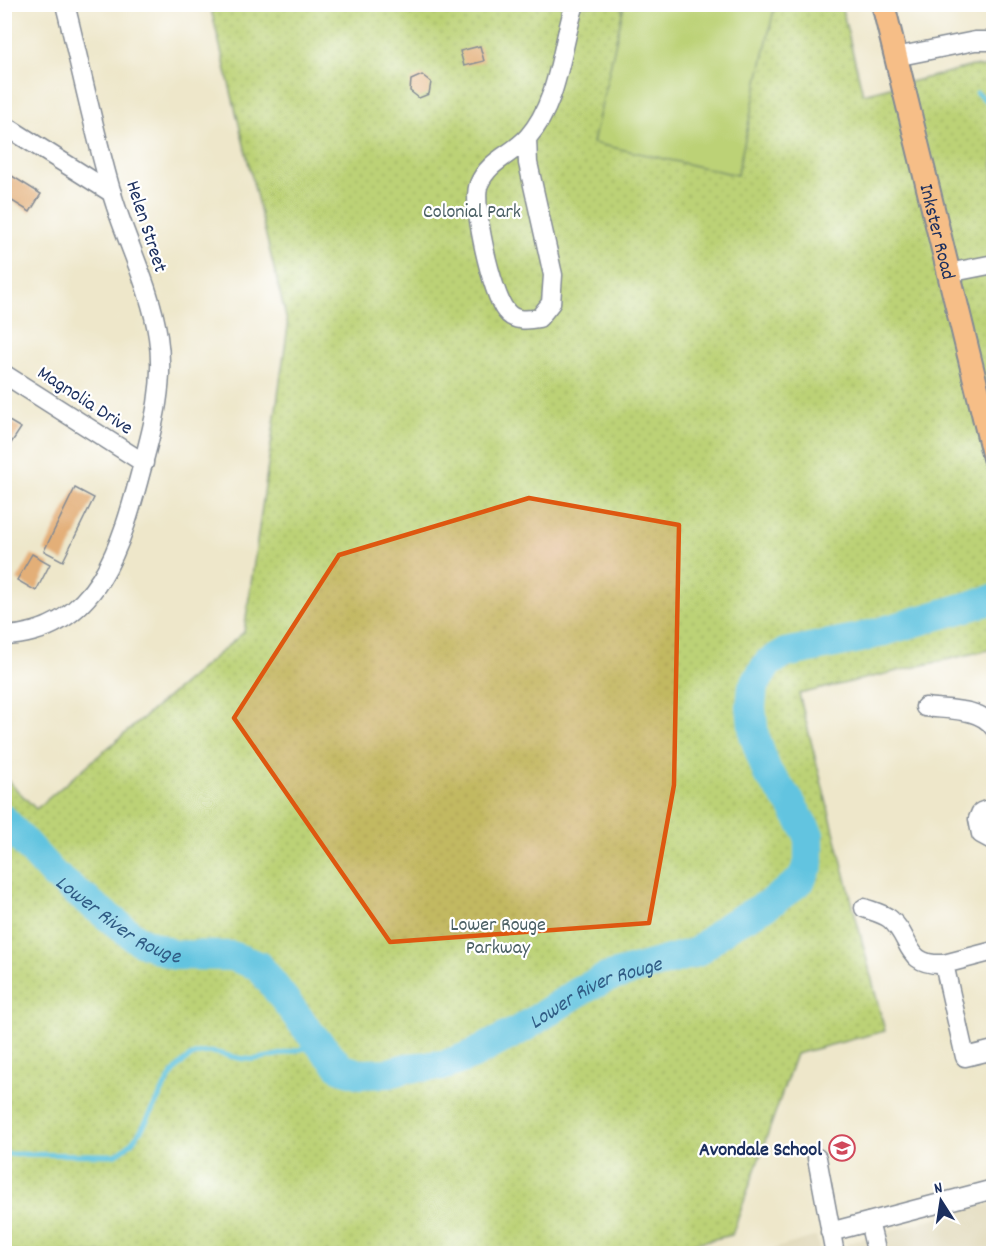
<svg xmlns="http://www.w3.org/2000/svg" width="998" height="1258" font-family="Dekko,sans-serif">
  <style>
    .built { fill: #e0d8b8 }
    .park { fill: url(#park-dots); stroke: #6c806a; stroke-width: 1.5 }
    .pitch { fill: #bcd276; stroke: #6c806a; stroke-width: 1.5 }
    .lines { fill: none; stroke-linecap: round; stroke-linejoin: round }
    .stream { stroke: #62c4e0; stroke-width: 5 }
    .river { stroke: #62c4e0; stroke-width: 30 }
    .building { fill: #e3af78 }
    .minor-casing { stroke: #848b94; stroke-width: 21 }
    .major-casing { stroke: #848b94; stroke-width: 26 }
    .minor { stroke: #fff; stroke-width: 18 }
    .major { stroke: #f6be87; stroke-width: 22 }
    .marked { fill: #de5710; fill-opacity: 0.2; stroke: #de5710; stroke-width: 4.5; stroke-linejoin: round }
    .labels { text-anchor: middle; stroke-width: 4.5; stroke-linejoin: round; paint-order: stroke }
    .park-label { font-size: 20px; fill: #4b6065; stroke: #fff }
    .street-label { font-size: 20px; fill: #1b2f5e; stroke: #fff }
    .poi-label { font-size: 20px; font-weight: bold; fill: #1b2f5e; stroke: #fff; text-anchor: end }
    .water-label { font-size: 21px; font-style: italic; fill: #305c85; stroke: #fff }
  </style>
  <defs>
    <pattern id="park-dots" width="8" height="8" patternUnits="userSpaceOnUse" patternTransform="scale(1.5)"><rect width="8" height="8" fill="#bcd276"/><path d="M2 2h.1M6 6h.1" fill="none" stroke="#a1b568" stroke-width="1.8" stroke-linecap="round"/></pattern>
  </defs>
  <rect width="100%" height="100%" fill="#fff"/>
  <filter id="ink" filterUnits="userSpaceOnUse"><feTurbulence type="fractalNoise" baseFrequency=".0167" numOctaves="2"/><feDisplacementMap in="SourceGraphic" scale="12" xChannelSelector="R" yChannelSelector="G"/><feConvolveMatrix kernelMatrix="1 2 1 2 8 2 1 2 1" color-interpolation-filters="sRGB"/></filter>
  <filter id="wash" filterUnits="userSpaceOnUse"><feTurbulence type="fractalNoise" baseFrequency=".008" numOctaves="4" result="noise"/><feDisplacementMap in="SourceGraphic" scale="24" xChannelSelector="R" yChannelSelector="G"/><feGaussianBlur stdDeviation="1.35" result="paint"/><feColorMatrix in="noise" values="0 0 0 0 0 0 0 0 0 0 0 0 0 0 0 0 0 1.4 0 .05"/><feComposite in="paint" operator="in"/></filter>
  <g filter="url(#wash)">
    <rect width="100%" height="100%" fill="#eee7ca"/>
    <g class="built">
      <polygon points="993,1202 993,1253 850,1253 847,1243"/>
      <polygon points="816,1236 820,1253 760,1253"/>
    </g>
    <polygon class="park" points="210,5 841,5 863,94 973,66 993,68 993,649 799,694 885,1031 796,1054 732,1235 682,1246 683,1254 5,1253 4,777 36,809 244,632 288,326"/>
    <polygon class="pitch" points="624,5 775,5 737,175 593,143"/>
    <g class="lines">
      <g class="stream">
        <polyline points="977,93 994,107"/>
        <path d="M4,1154L114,1155C152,1139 159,1072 192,1056C214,1045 233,1062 255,1059C277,1057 299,1048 322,1045"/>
      </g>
      <path class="river" id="s1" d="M4,820L54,875L138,940L174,955L232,956L259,966L310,1033L341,1068L360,1074L389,1073L407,1068L445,1065L472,1055L523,1028L580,991L606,978L697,952L727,927L769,904L800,881L809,864V835L790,802L767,772L754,735L751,707L753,687L768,663L785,653L860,638L994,599"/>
    </g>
    <g id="blocks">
      <g class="building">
        <polygon points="480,46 484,61 464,66 460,51"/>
        <polygon points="422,75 431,82 429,94 419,98 410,91 411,80"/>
        <polygon points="4,171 41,194 30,212 4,196"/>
        <polygon points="4,418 21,428 4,454"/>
        <polygon points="75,488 94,498 63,561 44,551"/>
        <polygon points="32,554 50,564 36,591 17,580"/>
      </g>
    </g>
  </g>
  <g filter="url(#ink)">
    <use href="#blocks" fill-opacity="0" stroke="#848b94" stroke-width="1.5"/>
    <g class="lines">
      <g class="minor-casing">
        <g id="minor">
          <polyline points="895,57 975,41 994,41"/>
          <polyline points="4,125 112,193"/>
          <path d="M527,138L528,163L553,275L551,303L539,318C528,320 514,322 506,311C492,295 471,203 479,184C489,160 512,155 528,137C559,102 561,47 575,4"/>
          <polyline points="948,273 994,264"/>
          <polyline points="4,374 144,463"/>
          <path d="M4,636C99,632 122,543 142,467C154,424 165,382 158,337C151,288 126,242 112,194C94,132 81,68 65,4"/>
          <path d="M925,707C946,710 981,707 994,728"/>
          <polyline points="994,807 981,812 978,819 981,834 994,841"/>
          <path d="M864,908C872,911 884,914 890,919C913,938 903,966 944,964"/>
          <polyline points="994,951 944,964 965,1057 994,1050"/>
          <polyline points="817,1158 835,1254"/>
          <polyline points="869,1222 877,1254"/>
          <polyline points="830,1232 994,1189"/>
        </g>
      </g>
      <g class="major-casing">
        <g id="major">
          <path id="s2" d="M883,4L994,458"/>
        </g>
      </g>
      <use href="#minor" class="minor"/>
      <use href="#major" class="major"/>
    </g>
  </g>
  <path class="marked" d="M529,498L679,525L674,785L649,923L390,942L234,718L339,555Z"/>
  <defs>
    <g id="school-ring" transform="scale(1.35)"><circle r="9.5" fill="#fff" stroke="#d1495b" stroke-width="1.5"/><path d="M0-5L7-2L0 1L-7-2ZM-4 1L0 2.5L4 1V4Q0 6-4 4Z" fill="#d1495b"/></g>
  </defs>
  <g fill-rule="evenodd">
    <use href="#school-ring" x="842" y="1148"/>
  </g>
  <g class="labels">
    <g class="park-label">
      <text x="472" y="217">Colonial Park</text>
      <text x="498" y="930">Lower Rouge<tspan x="498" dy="23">Parkway</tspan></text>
    </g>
    <g class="street-label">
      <text transform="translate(148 226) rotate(72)" y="7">Helen Street</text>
      <text dy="7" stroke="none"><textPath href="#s2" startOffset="234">Inkster Road</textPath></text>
      <text transform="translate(86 399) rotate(33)" y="7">Magnolia Drive</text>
    </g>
    <g class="poi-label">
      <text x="822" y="1155">Avondale School</text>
    </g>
    <g class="water-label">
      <text dy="7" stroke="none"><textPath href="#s1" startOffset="153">Lower River Rouge</textPath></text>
      <text dy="7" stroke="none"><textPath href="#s1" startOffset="711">Lower River Rouge</textPath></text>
    </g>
  </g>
  <rect width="998" height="1258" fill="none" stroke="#fff" stroke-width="24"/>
  <g transform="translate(941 1201) rotate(348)" stroke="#ffffff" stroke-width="4.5" paint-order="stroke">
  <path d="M0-4.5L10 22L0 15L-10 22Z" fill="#1b2f5e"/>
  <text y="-9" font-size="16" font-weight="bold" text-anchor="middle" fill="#1b2f5e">N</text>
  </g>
</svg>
